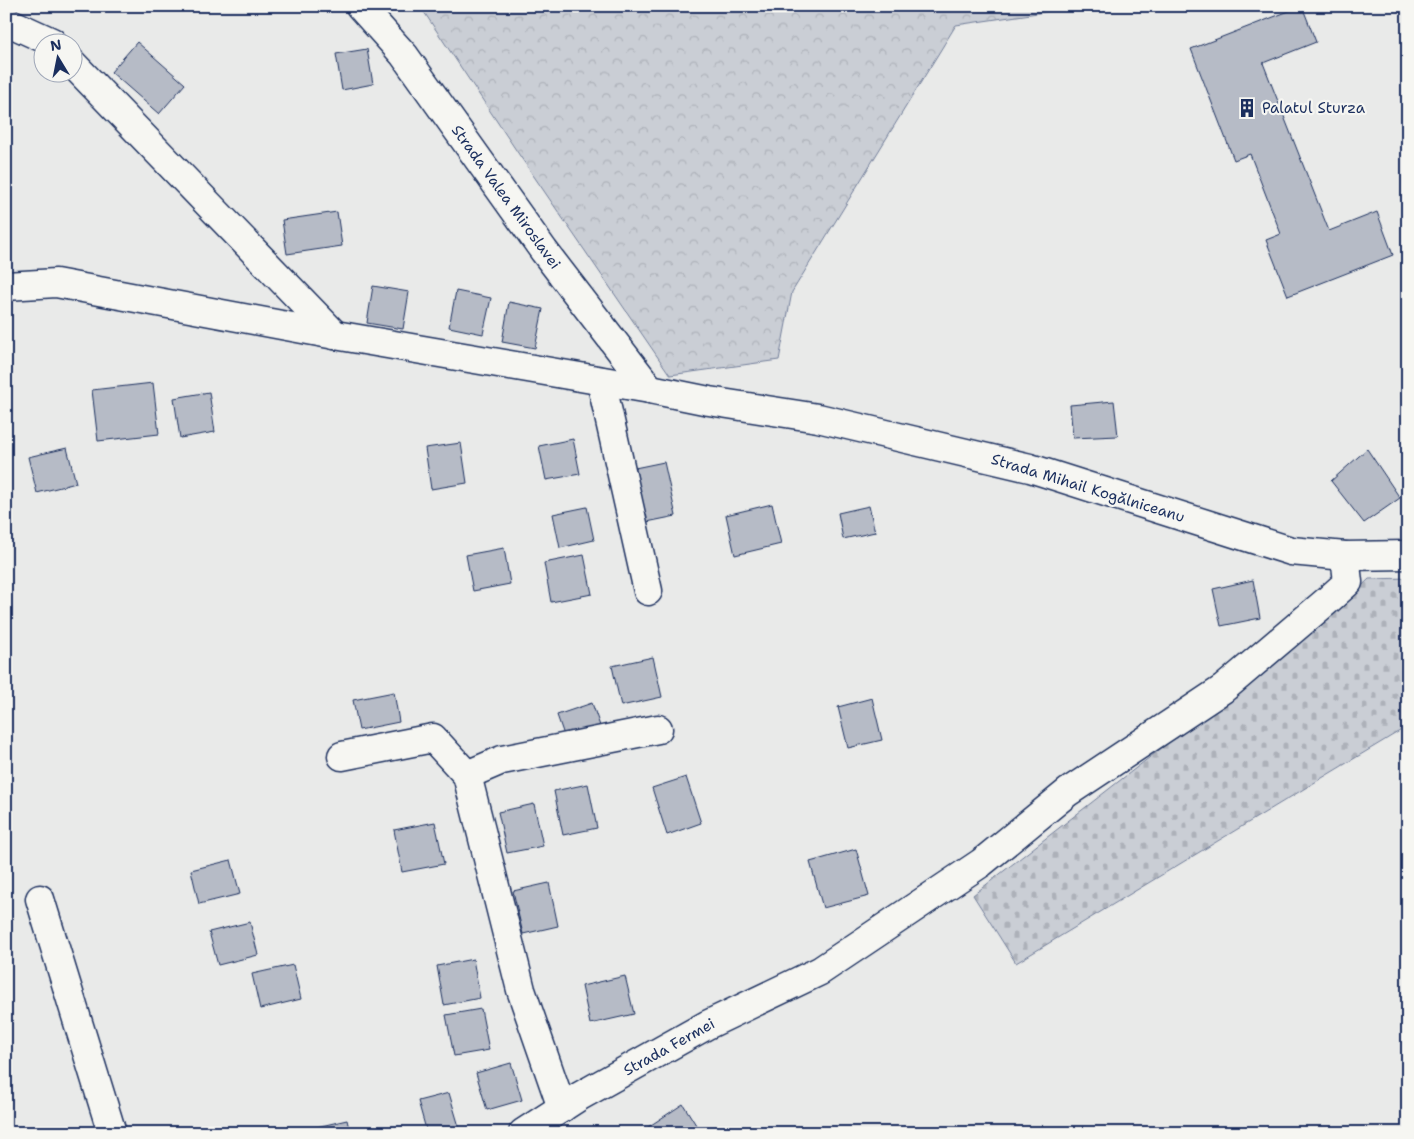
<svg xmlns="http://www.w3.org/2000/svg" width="1414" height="1139" font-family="'Shantell Sans',sans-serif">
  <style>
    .forest { fill: url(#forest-crowns); stroke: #727e9a }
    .cemetery { fill: url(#cemetery-stones); stroke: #727e9a }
    .building { fill: #b6bbc6; stroke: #1b2f5e }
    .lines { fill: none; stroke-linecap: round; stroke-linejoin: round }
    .minor-casing { stroke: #1b2f5e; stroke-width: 31 }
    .minor { stroke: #f6f6f2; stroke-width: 28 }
    .labels { text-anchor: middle; stroke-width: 4.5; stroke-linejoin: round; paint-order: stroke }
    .poi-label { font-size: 15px; fill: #1b2f5e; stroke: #f6f6f2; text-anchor: start }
    .street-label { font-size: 15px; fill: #1b2f5e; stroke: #f6f6f2 }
  </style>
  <defs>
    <pattern id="forest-crowns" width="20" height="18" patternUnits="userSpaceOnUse" patternTransform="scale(1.25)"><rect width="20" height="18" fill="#caced5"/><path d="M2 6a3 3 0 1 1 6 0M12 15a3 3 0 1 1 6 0" fill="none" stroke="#adb1b9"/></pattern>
    <pattern id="cemetery-stones" width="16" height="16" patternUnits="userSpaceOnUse" patternTransform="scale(1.25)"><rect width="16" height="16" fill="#caced5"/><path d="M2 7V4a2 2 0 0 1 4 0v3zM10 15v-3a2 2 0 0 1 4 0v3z" fill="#adb1b9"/></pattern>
  </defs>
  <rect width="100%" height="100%" fill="#e9eae9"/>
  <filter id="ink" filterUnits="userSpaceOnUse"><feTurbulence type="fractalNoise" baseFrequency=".02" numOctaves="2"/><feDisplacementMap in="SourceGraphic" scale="10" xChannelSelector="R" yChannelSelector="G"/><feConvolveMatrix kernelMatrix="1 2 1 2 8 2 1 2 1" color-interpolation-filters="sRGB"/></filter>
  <g filter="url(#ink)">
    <polygon class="forest" points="420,6 1085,6 956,25 792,292 779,360 670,375 520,156"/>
    <polygon class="cemetery" points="1408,578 1408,726 1016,963 973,895 1322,623 1369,579"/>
    <g class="building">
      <polygon points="1302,6 1316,42 1263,63 1329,231 1377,212 1393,255 1288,296 1266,240 1281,234 1250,154 1234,160 1191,49"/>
      <polygon points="137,42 185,84 159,114 111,72"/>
      <polygon points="367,49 373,84 342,90 336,54"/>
      <polygon points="337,212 342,246 287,254 282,220"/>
      <polygon points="373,286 409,292 403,329 367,323"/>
      <polygon points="456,291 491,298 483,334 449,327"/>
      <polygon points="509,302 543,309 535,348 502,342"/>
      <polygon points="153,383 159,434 98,441 92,390"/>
      <polygon points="209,392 215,432 180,438 174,398"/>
      <polygon points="1114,401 1118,436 1073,438 1070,405"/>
      <polygon points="573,439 580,474 546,480 539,446"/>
      <polygon points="461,443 467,483 431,489 425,448"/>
      <polygon points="67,448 76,483 37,493 28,457"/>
      <polygon points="1367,449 1400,498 1364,523 1331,481"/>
      <polygon points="664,462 676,516 642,523 630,469"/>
      <polygon points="772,504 781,544 735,555 726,515"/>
      <polygon points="869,506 875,532 843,539 838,513"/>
      <polygon points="587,507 594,540 560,548 553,514"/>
      <polygon points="504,548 510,584 473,591 466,555"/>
      <polygon points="584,555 592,594 551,602 544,563"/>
      <polygon points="1253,580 1260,618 1221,626 1213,589"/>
      <polygon points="653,657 662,697 621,706 612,666"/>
      <polygon points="394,692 399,722 359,730 353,700"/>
      <polygon points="872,698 882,740 848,748 838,707"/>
      <polygon points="592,703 600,726 565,738 557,715"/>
      <polygon points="686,777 701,823 667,835 652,788"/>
      <polygon points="588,784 597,828 563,835 554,791"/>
      <polygon points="534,804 543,846 507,853 498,812"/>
      <polygon points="435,822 444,864 402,872 394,830"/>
      <polygon points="856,849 869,896 823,908 810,862"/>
      <polygon points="231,860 240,894 199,904 191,870"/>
      <polygon points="549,883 558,926 523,934 513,891"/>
      <polygon points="250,922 258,955 218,965 209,932"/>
      <polygon points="473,959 480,998 444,1005 437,966"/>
      <polygon points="293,965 301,999 260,1009 252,974"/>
      <polygon points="625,976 634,1014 590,1024 582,986"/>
      <polygon points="481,1009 489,1050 454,1056 446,1015"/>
      <polygon points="511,1063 522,1100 487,1110 476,1073"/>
      <polygon points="449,1093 460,1130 451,1133 427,1133 418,1101"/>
      <polygon points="683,1104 701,1133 651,1133 648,1127"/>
      <polygon points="347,1120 350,1133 308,1133 308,1129"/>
      <polygon points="391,1126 392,1133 367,1133 367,1132"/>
    </g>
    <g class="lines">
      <g class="minor-casing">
        <g id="minor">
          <polyline points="360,6 404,55 544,251 650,389"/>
          <polyline points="6,21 52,42"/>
          <polyline points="72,63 335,335"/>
          <polyline points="6,286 56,283 335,335 650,389 709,401 818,418 1030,468 1291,551 1345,556 1408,555"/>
          <polyline points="601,381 648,591"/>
          <polyline points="342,756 433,738 467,775 521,990 562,1108"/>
          <polyline points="467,775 502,760 658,729"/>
          <polyline points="40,899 112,1133"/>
          <polyline points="523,1133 580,1096 707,1025 820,971 899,918 981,863 1068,792 1223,689 1328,600 1348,582 1345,556"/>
        </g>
      </g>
      <use href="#minor" class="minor"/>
    </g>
  </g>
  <defs>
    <g id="building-bare" transform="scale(1.5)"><path d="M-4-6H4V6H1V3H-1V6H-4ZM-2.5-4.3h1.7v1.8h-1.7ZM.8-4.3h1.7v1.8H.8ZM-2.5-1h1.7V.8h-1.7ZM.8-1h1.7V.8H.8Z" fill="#1b2f5e" stroke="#f6f6f2" stroke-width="2.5" paint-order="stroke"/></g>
  </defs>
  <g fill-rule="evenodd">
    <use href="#building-bare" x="1247" y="108"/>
  </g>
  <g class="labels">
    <g class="poi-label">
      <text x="1262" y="113">Palatul Sturza</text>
    </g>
    <g class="street-label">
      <text transform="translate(506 197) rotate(54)" y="5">Strada Valea Miroslavei</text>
      <text transform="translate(1088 488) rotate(17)" y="5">Strada Mihail Kogălniceanu</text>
      <text transform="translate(669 1047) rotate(-29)" y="5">Strada Fermei</text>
    </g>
  </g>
  <rect width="1414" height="1139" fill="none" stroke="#f6f6f2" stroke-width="25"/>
  <rect x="12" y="12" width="1389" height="1114" fill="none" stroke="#1b2f5e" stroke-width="2" filter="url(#ink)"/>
  <g transform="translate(58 58) rotate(350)"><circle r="24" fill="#f6f6f2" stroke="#9ea6b7"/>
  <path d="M0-4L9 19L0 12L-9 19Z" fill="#1b2f5e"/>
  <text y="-8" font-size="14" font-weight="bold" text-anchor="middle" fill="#1b2f5e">N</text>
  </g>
</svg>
